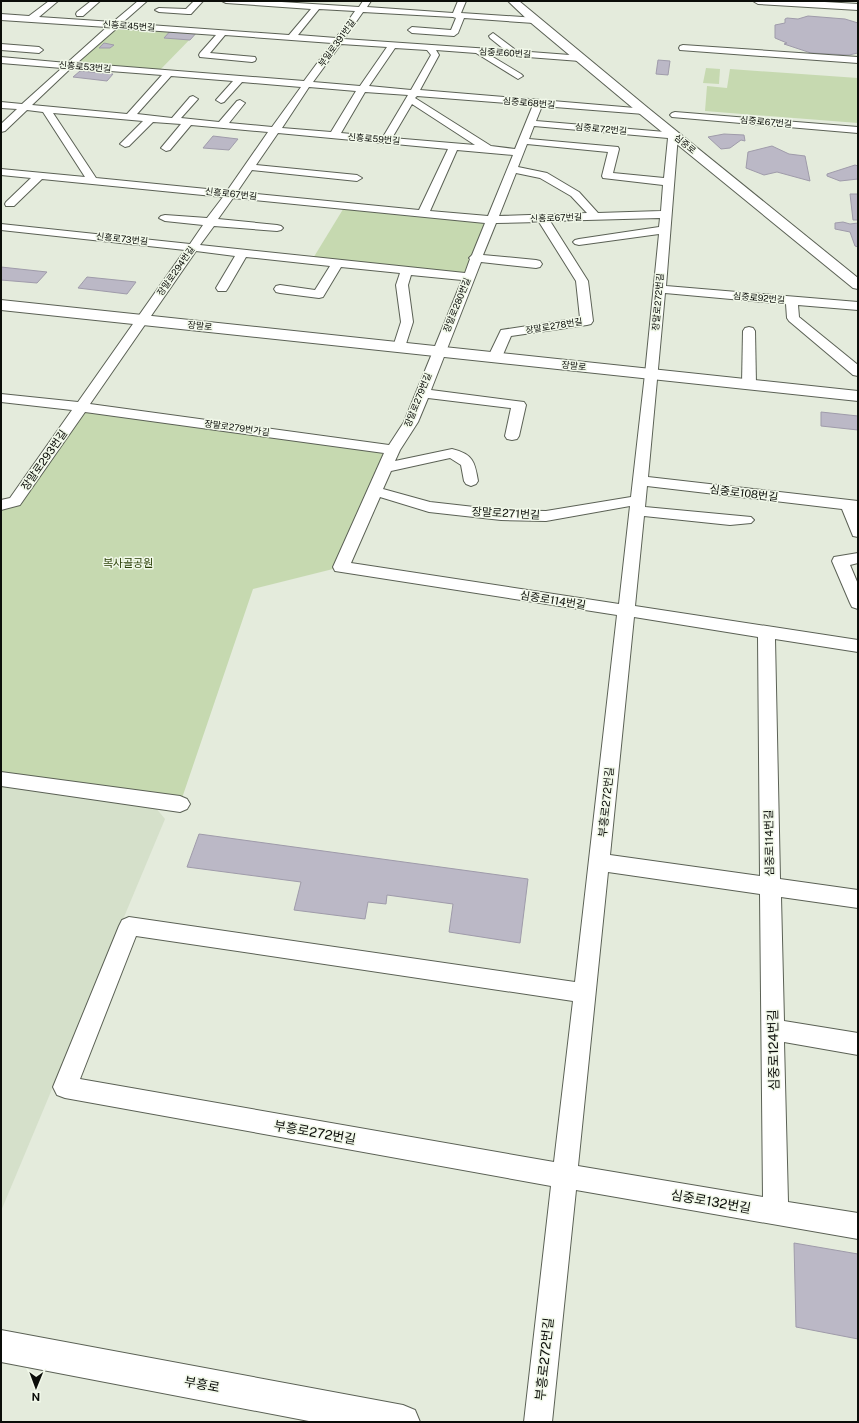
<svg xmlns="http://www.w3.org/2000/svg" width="859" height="1423" font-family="'Public Sans','Noto Sans KR',sans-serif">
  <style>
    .built { fill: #d5e0ca }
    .green { fill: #c6d9b0 }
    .building { fill: #bbb8c6; stroke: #9f9baa }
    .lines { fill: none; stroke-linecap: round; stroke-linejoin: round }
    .minor-casing { stroke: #5b6155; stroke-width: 2 }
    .tertiary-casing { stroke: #5b6155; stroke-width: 2 }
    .minor { fill: #fff; fill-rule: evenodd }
    .tertiary { fill: #fff; fill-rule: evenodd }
    .labels { text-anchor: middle; stroke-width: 3; stroke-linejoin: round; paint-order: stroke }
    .far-street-label { font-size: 9px; fill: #0b0d09; stroke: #f1f8e9 }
    .street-label { font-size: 11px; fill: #0b0d09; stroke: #f1f8e9 }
    .park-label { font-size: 11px; fill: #2a3f06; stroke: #f1f8e9 }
    .near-street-label { font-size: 13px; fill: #0b0d09; stroke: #f1f8e9 }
  </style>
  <rect width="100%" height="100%" fill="#e4ebdc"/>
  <polygon class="built" points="1,786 155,807 165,819 1,1211"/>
  <g class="green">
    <polygon points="116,25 198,31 158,72 70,65"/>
    <polygon points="706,68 720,69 719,84 703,83"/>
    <polygon points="730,69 858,78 858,123 705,111 707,86 727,88"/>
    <polygon points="345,206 491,220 468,277 312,260"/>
    <polygon points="81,407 393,450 341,567 253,589 180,804 1,779 1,505 15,501"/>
  </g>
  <g class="building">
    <polygon points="808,16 845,19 858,23 858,53 849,55 811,53 784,44 787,43 775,38 775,25 785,23 785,19 787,18 798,19"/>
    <polygon points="172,29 198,31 190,40 164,38"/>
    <polygon points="104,43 114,45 110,48 99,48"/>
    <polygon points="658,60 670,61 668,75 656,74"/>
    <polygon points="80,71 113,74 107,81 73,77"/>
    <polygon points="724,134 744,135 745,141 741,140 730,148 721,149 708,137"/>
    <polygon points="213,136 238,139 229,150 203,148"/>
    <polygon points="772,146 789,154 805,156 810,181 777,172 764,175 746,168 748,152"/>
    <polygon points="855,165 858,166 858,179 840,181 827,176 827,174"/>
    <polygon points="850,194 858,194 858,220 853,220"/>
    <polygon points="843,222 850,224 858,223 858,247 855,246 850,232 835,229 835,223"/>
    <polygon points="1,267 47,272 37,283 1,280"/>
    <polygon points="87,277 136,282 127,294 78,288"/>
    <polygon points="821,412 858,416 858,430 821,426"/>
    <polygon points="199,834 528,879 520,943 449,932 453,904 387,895 386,904 368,902 365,919 294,910 301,882 187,867"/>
    <polygon points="794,1243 858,1254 858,1339 796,1327"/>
  </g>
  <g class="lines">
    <g class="minor-casing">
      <g id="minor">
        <path d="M49,1H58L39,17L113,22L138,1H147L122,23L289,35L311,9L226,3L222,1H266L359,7L363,1H371L367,7L453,13L458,1H466L461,13L537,18L538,20L534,23L464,18L458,33L454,36L412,33L408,30L412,27L451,30L456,18L453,17L363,12L344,39L505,50L490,38L489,36L493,33L517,51L583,56L584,58L580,61L488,54L521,74L523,76L518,79L476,53L436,50L439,55L420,90L647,109L649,111L647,113L644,114L542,106L536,121L677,133L678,135L666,286L858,302V310L798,305L799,317L858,365V376L853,375L789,321L787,318L786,304L665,293L648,477L858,501V537L853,536L842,509L647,486L645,507L751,517L754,520L751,523L730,525L644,516L635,606L858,640V652L775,639L780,879L858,890V908L781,897L784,1021L858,1033V1055L784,1042L788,1202L858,1213V1239L576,1190L552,1422H524L551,1186L65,1098L57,1095L53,1087L119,926L122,920L129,917L575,982L617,615L335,571L333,567L384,453L85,412L20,505L1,510V500L10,498L72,410L1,402V394L78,402L185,250L1,230V224L190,244L203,225L165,221L159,218L161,216L165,215L207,218L223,197L42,179L14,206H6L5,204L6,202L31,178L1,175V169L85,177L43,112L27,110L5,131L1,132V124L17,109L1,108V102L22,104L62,68L1,63V57L67,63L107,27L1,20V14L29,16ZM319,9L355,11L336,38L298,35ZM117,28L216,35L200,53L199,55L200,57L252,62L255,61L256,59L255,57L210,53L225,35L332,43L304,81L77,63ZM341,44L387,47L360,86L313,82ZM395,48L427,50L431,55L411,90L369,86ZM71,68L162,75L127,114L32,105ZM171,76L233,81L216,100L221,103L224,102L242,82L301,87L272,127L229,123L245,103L240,100L237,101L219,122L181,118L198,99L193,96L190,97L172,118L137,114ZM309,87L356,91L331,132L282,128ZM365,92L408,95L383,137L341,133ZM417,96L533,105L515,149L491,146L415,98ZM412,104L475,145L392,138ZM53,113L143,121L120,144L125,147L129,146L153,122L181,124L161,148L166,151L170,150L191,125L268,132L227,191L96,178ZM534,126L668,138L664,178L613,173L619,149L618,147L529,139ZM278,133L448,149L419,210L237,192L252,170L357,181L362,178L357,175L256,165ZM527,144L608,152L602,176L603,178L663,185L661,211L598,213L579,192L547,173L518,167ZM457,150L513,155L488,216L430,211ZM516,173L540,178L571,196L587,213L499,216ZM233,198L485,223L472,255L469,258L470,259L465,273L200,245L214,226L277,231L281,230L283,228L281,226L277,225L218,219ZM660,218L659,227L579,239L575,240L573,242L575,244L579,245L659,234L645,374L631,497L546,511L501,510L430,502L383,489L391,471L450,458L461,465L464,481L466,484L471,486L476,484L478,481C475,462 473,454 452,449L395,461L400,450L418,422L428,398L511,408L505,436L507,439L512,440L517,439L519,436L526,405L524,402L431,390L481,262L536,268L540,267L542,264L540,261L536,260L483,255L496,223L539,222L576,281L580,318L501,330L488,357L490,360H500L502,357L511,336L587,325L591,324L593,321L588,281L550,221ZM196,251L235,256L216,288L218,291H226L228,288L246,257L330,266L315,290L280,285L276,286L274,289L276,292L280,293L319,298L323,297L341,267L400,273L396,285L401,322L393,347L394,350H404L405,347L413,322L408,285L411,275L462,280L404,422L389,445L90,404ZM380,497L429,512L501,520L546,521L630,506L619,604L351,563ZM634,617L758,637L760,876L610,855ZM608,872L760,894L763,1197L578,1166ZM136,936L573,1001L554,1162L80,1079Z"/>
        <polygon points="91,1 100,1 83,16 77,16 76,14 77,12"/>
        <polygon points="194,1 203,1 191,14 188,14 159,12 155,10 159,8 186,9"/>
        <polygon points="1,44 39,47 43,50 39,53 1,50"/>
        <polygon points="683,45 858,57 858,63 680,50 679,48 680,46"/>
        <polygon points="675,112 858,127 858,133 672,117 670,115 672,113"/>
        <polygon points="749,327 753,328 755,331 756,384 754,387 744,387 742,384 743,331 745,328"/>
        <polygon points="858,553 858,563 850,565 858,584 858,609 852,607 850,603 832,561 834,557"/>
        <polygon points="1,772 180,796 187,799 190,804 187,809 180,812 1,786"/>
      </g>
    </g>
    <g class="tertiary-casing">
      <g id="tertiary">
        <polygon points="508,1 519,1 648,108 858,278 858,289 853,288 640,114 530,22"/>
        <polygon points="753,1 808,1 858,4 858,10 758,4"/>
        <polygon points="1,300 858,391 858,401 1,310"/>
        <polygon points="1,1330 403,1405 415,1410 420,1422 314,1422 1,1362"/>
      </g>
    </g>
    <use href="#minor" class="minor"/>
    <use href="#tertiary" class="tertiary"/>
  </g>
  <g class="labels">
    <g class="far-street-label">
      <text transform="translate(129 26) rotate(4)" y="3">신흥로45번길</text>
      <text transform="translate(337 43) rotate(-54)" y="3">부일로391번길</text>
      <text transform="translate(505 53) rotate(3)" y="3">심중로60번길</text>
      <text transform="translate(85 67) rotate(5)" y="3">신흥로53번길</text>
      <text transform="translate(529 103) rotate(5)" y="3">심중로68번길</text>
      <text transform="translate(766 122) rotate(5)" y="3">심중로67번길</text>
      <text transform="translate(601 129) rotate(5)" y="3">심중로72번길</text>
      <text transform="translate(374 139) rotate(5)" y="3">신흥로59번길</text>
      <text transform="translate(685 144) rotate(39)" y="3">심중로</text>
      <text transform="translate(231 194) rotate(6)" y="3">신흥로67번길</text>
      <text transform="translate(556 218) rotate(-2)" y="3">신흥로67번길</text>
      <text transform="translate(122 239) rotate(6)" y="3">신흥로73번길</text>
      <text transform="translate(176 271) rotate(-55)" y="3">장말로294번길</text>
      <text transform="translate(759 298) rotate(5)" y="3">심중로92번길</text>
      <text transform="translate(658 302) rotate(-85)" y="3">장말로272번길</text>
      <text transform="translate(457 305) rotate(-68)" y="3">장말로280번길</text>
      <text transform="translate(200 326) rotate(6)" y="3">장말로</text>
      <text transform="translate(554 326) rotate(-9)" y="3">장말로278번길</text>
      <text transform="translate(574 366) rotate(6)" y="3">장말로</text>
      <text transform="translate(418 400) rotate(-68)" y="3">장말로279번길</text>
      <text transform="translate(237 428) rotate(8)" y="3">장말로279번가길</text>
    </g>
    <g class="street-label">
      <text transform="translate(44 460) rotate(-55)" y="4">장말로293번길</text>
      <text transform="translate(744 493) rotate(7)" y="4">심중로108번길</text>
      <text transform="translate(506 513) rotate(3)" y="4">장말로271번길</text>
      <text transform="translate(553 600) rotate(9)" y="4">심중로114번길</text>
      <text transform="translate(606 802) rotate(-84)" y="4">부흥로272번길</text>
      <text transform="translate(769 843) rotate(-91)" y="4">심중로114번길</text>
    </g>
    <g class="park-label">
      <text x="128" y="567">복사골공원</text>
    </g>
    <g class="near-street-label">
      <text transform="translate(773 1050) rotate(-91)" y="5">심중로124번길</text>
      <text transform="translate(315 1132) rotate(10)" y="5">부흥로272번길</text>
      <text transform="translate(711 1201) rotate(10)" y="5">심중로132번길</text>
      <text transform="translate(544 1359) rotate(-84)" y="5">부흥로272번길</text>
      <text transform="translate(202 1384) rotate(11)" y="5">부흥로</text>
    </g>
  </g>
  <rect width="859" height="1423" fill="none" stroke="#0b0d09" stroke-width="4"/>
  <g transform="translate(36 1387) rotate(181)" stroke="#f1f8e9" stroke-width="3" paint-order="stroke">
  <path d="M0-3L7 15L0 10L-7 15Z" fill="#0b0d09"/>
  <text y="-6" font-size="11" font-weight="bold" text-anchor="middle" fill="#0b0d09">N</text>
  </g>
</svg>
